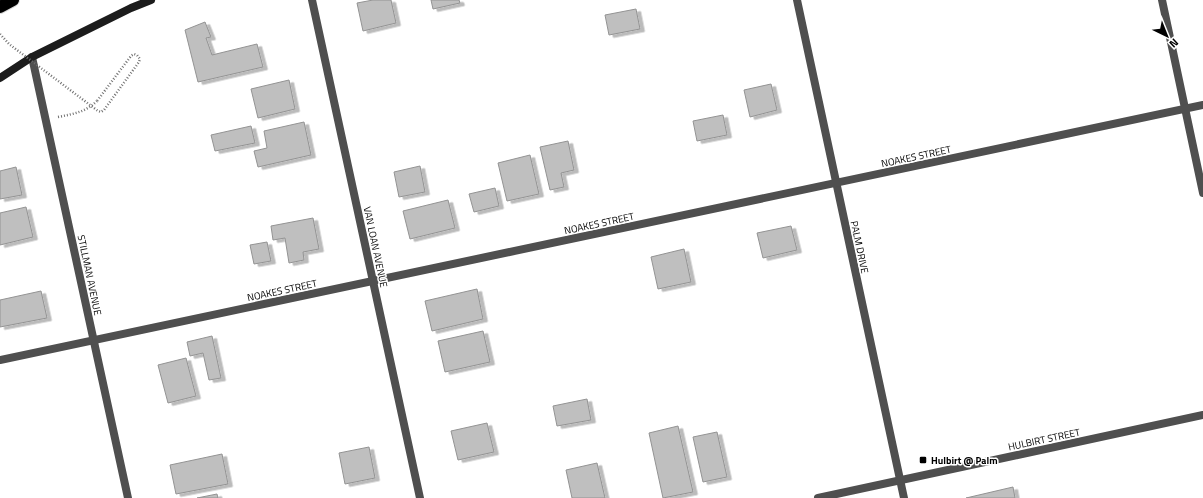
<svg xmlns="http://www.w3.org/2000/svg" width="1203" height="498" font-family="'Titillium Web',sans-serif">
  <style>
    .building { fill: #bfbfbf; stroke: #939393; filter: url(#shadow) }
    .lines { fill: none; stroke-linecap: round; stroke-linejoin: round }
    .highway-casing { stroke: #dbdbdb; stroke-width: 14 }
    .path { stroke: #717171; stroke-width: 2.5; stroke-dasharray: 1 2; stroke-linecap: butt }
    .street { stroke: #4f4f4f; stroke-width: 8 }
    .secondary { stroke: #1c1c1c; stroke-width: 8 }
    .highway { stroke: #000; stroke-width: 12 }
    .path-bridge { stroke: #717171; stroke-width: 2.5; stroke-dasharray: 1 2; stroke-linecap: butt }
    .poi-dot { fill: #000; stroke: #fff; stroke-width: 1.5 }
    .labels { text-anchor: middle; stroke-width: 3; stroke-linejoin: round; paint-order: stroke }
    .street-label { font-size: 10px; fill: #000; stroke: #fff }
    .poi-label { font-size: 10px; font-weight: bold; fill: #000; stroke: #fff; text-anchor: start }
  </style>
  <defs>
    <filter id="shadow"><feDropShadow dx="4.5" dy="2.5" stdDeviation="0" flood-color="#0004"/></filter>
  </defs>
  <rect width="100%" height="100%" fill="#fff"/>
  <g class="building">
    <polygon points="373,0 391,0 396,23 363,31 357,3"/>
    <polygon points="431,0 459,0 460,3 433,9"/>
    <polygon points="636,9 640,29 609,35 605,15"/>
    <polygon points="205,22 211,37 206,38 212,55 257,44 263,67 198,82 185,30"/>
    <polygon points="289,80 295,109 258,118 251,89"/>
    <polygon points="771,84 777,110 750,117 744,90"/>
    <polygon points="723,115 727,135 697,141 693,121"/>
    <polygon points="304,122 311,155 258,167 254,151 267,148 264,131"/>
    <polygon points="251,126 255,143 215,151 211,135"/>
    <polygon points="568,141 574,170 561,173 564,187 550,190 540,147"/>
    <polygon points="530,155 539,194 507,201 498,163"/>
    <polygon points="420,166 425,192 399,197 394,172"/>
    <polygon points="16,167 22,195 0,199 0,171"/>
    <polygon points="495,188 499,206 474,212 469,194"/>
    <polygon points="448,200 455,228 410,239 403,211"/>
    <polygon points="26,207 33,237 0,245 0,213"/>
    <polygon points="313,218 319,249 303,252 304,260 289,263 285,238 273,240 271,226"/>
    <polygon points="791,226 797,250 763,258 757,233"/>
    <polygon points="267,242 271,261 254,264 250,245"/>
    <polygon points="684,249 691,282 658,289 651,257"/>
    <polygon points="477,289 483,319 432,331 425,301"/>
    <polygon points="41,291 47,318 0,327 0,300"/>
    <polygon points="483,331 490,362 445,372 438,341"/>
    <polygon points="212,336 221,378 209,380 203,353 190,356 187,342"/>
    <polygon points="186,358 196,396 168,403 158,365"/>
    <polygon points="587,399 591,420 557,426 553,406"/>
    <polygon points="487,423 494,452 458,460 451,431"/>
    <polygon points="678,426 693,492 663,498 649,433"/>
    <polygon points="717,432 727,477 703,482 693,437"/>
    <polygon points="369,447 375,478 345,484 339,453"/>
    <polygon points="222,454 228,484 176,494 170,465"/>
    <polygon points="597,463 605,498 572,498 566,470"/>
    <polygon points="1013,487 1015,498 966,498"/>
    <polygon points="217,494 218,498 197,498"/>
  </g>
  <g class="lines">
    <g class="highway-casing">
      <polyline id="highway" points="0,7 13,0"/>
    </g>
    <path class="path" d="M58,117C73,114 86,112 97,101"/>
    <g class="street">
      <polyline points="312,0 420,498"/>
      <polyline points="797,0 904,498"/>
      <polyline points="1162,0 1203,193"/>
      <polyline points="32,57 128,498"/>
      <polyline points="0,360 1203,105"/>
      <polyline points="818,498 1203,415"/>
    </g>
    <polyline class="secondary" points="0,78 32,57 131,8 151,0"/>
    <use href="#highway" class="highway"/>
    <polyline class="path-bridge" points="0,34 9,44 98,111 101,112 104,110 139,62 140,59 137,55 134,54 131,56 97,101"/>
  </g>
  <rect class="poi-dot" x="919" y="456" width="8" height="8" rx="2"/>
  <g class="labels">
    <g class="street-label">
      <text transform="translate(916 156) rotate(-12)" y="4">NOAKES STREET</text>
      <text transform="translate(599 223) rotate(-12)" y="4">NOAKES STREET</text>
      <text transform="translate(376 247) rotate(78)" y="4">VAN LOAN AVENUE</text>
      <text transform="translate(860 247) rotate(78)" y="4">PALM DRIVE</text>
      <text transform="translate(90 275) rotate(78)" y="4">STILLMAN AVENUE</text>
      <text transform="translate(282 290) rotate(-12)" y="4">NOAKES STREET</text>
      <text transform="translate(1044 439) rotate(-12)" y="4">HULBIRT STREET</text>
    </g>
    <g class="poi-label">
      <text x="931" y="464">Hulbirt @ Palm</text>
    </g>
  </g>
  <g transform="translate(1167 36) rotate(137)" stroke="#ffffff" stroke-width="3" paint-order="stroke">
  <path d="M0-3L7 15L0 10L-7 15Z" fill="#000000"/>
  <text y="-6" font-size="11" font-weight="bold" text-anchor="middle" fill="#000000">N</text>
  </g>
</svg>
